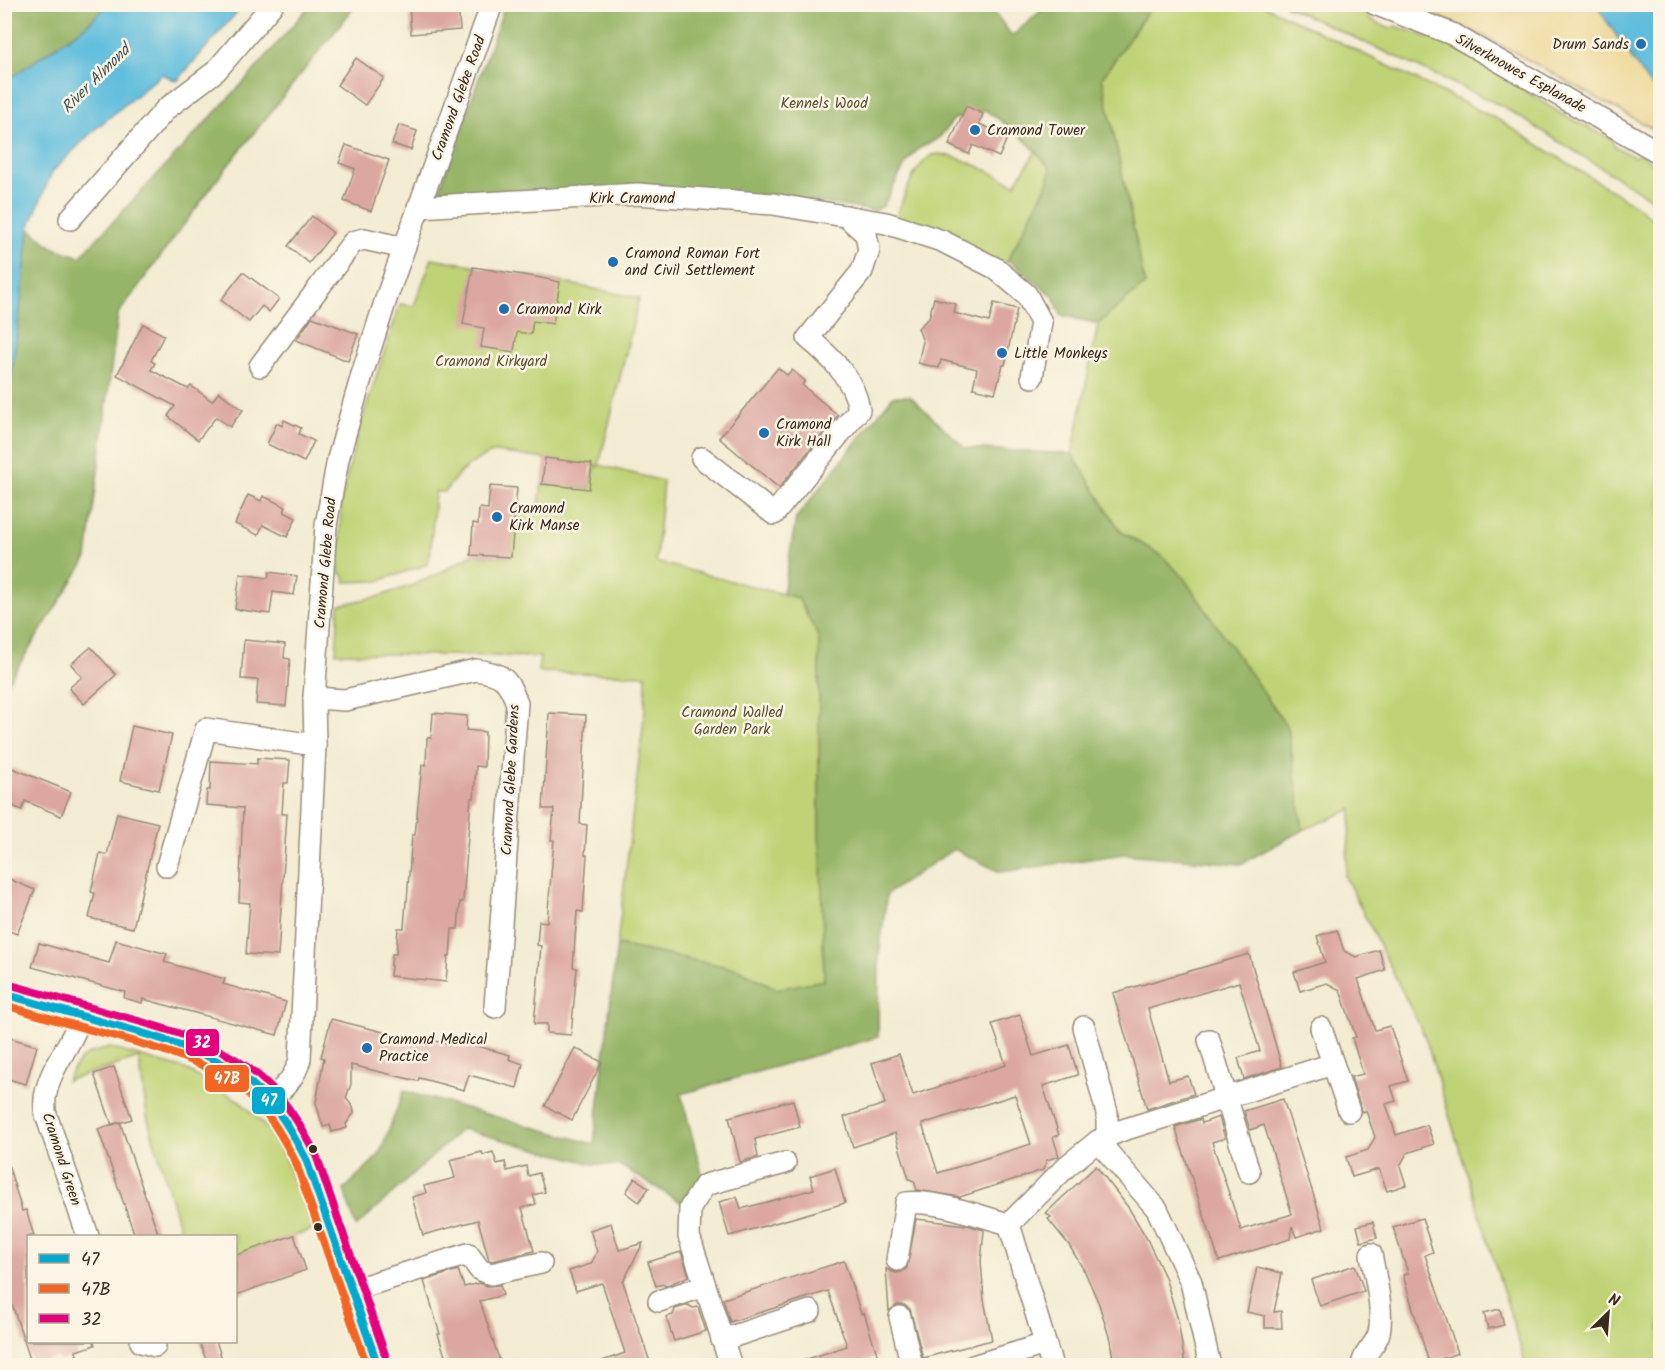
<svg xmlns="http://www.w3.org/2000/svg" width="1665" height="1370" font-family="Kalam,sans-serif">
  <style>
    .green { fill: #bfd376; stroke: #7d7e4a; stroke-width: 1.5 }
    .forest { fill: #97b567; stroke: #697042; stroke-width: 1.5 }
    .sand { fill: #eeda9e; stroke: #94825e; stroke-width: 1.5 }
    .water { fill: #5fbddd; stroke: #4d747e; stroke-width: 1.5 }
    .building { fill: #dba7a0; fill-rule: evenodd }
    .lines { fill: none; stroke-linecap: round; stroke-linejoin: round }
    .minor-casing { stroke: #978b78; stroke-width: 24 }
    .minor { stroke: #fff; stroke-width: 21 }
    .bus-1-casing { stroke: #fcf5e5; stroke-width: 12 }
    .bus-2-casing { stroke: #fcf5e5; stroke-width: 12 }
    .bus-3-casing { stroke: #fcf5e5; stroke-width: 12 }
    .bus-1 { stroke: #00a9ce; stroke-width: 8 }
    .bus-2 { stroke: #f26522; stroke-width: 8 }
    .bus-3 { stroke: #e5007d; stroke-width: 8 }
    .poi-dot { fill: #1f6fb2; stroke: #fcf5e5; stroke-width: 2 }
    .bus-dot { fill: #3b2a1e; stroke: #fcf5e5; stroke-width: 2 }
    .labels { text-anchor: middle; stroke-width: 5; stroke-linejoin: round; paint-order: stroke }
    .poi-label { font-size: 15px; fill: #3b2a1e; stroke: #fcf5e5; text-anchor: start }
    .street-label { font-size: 15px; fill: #3b2a1e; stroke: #fcf5e5 }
    .park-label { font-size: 15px; fill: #5c5434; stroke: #fcf5e5 }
    .water-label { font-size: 16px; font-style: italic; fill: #465657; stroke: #fcf5e5 }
    .line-badge { stroke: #fcf5e5; stroke-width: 2 }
    .badge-label { font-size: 16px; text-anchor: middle; font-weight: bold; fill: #fff }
  </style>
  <rect width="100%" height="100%" fill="#fcf5e5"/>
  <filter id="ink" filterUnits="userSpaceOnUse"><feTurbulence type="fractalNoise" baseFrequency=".0167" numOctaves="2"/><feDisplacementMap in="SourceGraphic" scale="12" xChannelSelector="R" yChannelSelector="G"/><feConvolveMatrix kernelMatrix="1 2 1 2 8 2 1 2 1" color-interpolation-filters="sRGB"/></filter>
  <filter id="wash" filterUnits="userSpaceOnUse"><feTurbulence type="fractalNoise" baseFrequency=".008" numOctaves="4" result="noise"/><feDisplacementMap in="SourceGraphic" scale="24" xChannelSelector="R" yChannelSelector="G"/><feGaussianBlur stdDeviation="1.35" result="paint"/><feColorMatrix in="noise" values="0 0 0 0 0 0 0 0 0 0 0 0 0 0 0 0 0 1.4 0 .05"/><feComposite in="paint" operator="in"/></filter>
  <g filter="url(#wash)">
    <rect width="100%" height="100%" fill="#f3ecd3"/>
    <g class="green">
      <polygon points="1261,4 1497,119 1638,207 1660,225 1660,1365 1526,1365 1425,1037 1345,876 1352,809 1303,830 1288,728 1161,555 1121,532 1072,454 1098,324 1145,284 1102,78 1152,5"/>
      <polygon points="1284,5 1342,5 1368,14 1369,19 1390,29 1396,26 1447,44 1483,64 1563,115 1612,139 1614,146 1634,157 1640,154 1660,168 1660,208 1647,196 1502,106"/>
      <path d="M1036,151L1050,168L1049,180L1004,267L899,220L897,214C905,195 912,170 929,157C944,145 998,177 1015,184Z"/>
      <path d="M432,258L477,266V268L536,277L639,298L599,465L663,481L656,562L798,598L819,638V836L821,858L824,980L777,989L738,969L617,945L645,710L646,675L538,672L540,657L336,653L339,605L380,596L413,585L440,573L471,555L511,557L515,510L538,512L542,484L560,486L562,468L571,487L589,489L594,471L598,466L495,452C473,460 458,471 445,492H435L430,556L426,565L378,581L345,582L344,576L339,572L341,501L358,432L400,304L414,306Z"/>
      <path d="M110,1048L185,1069L240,1101L276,1137L314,1229L236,1255V1236H182L147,1116L139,1058L66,1081C79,1057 84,1053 110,1048Z"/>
    </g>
    <g class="forest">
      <polygon points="5,5 108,5 87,25 5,82"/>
      <polygon points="310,5 356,5 222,173 118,314 87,558 5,687 5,423 21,303 29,228 52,247 80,257 253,72"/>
      <path d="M505,5H989L1012,36L1048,5H1152L1102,78L1145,284L1098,324L1061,315L1053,296L1008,260L1049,180L1050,168C1030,143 1012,127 985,110L954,119L939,138L918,149L905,165L883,206L875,211L774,196L439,199V191Z"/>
      <polygon points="893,396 910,396 965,448 1072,454 1121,532 1161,555 1183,577 1288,728 1303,830 1241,864 1125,854 1000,872 954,849 887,894 879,956 878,1037 681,1094 705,1185 690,1208 621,1166 593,1164 462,1129 356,1227 344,1190 379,1155 404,1091 594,1144 617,945 738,969 777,989 824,980 821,859 819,836 819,638 798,598 783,594 796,518"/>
    </g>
    <polygon class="sand" points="1411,5 1660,5 1660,133 1485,36"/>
    <g class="water">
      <polygon points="108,5 243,5 177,81 162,74 94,130 52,172 29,228 21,303 5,423 5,82 87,25"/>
      <polygon points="1596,5 1660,5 1660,93 1648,83"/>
    </g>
    <g id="blocks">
      <g class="building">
        <polygon points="409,4 458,4 460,30 411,34"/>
        <polygon points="356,58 384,78 365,105 337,85"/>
        <polygon points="966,106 983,114 979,124 1008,136 999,157 973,145 969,154 949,145"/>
        <polygon points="399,125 417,131 411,150 392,144"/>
        <polygon points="346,145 389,160 371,211 344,201 355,169 339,163"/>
        <polygon points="312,216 333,233 309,263 288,246"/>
        <polygon points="473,267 536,277 560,282 553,324 533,321 531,334 517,332 514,352 481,347 484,328 463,324"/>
        <polygon points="243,272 279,299 269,312 262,306 249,322 221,300"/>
        <polygon points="934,298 956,304 954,313 989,322 994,303 1017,309 1005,365 1003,365 995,393 973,388 977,369 941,360 939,368 918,363 923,342 918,328 929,318"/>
        <polygon points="312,317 358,334 348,361 296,340"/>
        <polygon points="143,324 164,335 151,361 155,363 151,370 188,389 191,386 212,401 219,392 243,410 230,427 216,417 198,440 168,416 175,406 117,375"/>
        <polygon points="778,368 787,375 792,370 805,381 802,385 838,415 779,488 719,438"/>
        <polygon points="284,420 301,428 299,434 314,441 304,462 267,444 277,423 282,426"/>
        <polygon points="545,458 592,464 589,489 542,484"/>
        <polygon points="490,486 517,488 511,557 471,555 473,523 478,524 479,508 488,509"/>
        <polygon points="248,495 261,501 263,496 286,507 284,512 296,518 287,537 263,525 258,535 235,524"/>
        <polygon points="269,572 297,576 294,595 273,592 270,614 235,609 240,574 268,578"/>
        <polygon points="244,640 285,644 284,658 290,659 286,706 256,704 258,680 241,679"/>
        <polygon points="91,647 116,675 84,704 69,688 82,677 71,664"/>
        <polygon points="433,713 467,716 466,730 485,732 484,767 476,766 474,798 471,798 463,902 460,902 458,929 452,929 450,956 448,956 446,982 390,976 392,954 396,954 398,928 404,928 406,901 407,901 412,835 415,835 422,765 426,765 427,738 431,738"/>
        <polygon points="549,713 586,715 580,824 587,825 585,855 587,855 583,912 577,911 573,967 577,968 571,1035 547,1033 547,1024 534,1024 541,946 537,945 539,921 547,922 554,840 551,840 554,809 543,809"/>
        <polygon points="132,726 172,735 159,790 120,781"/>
        <polygon points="257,758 290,760 288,783 284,783 282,814 287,814 278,956 246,954 250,903 239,902 243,808 206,805 207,790 210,790 211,761 257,764"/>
        <polygon points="12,768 71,792 61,816 25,801 22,810 4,803 4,786"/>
        <polygon points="117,813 158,823 133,928 89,918 95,893 91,892 100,853 107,855"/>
        <polygon points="4,877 35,890 17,934 4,929"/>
        <polygon points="1337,930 1344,951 1356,957 1379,950 1385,970 1358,979 1375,1030 1390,1026 1408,1081 1391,1086 1396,1101 1386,1104 1396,1135 1427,1125 1434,1144 1407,1153 1400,1166 1406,1185 1387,1191 1379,1169 1352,1177 1346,1157 1368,1150 1375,1137 1366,1111 1362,1112 1351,1077 1363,1074 1352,1038 1356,1037 1340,990 1327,983 1300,991 1294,972 1325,962 1317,936"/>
        <polygon points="116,940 167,954 164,962 225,979 223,984 286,1002 277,1035 143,999 142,1003 124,998 125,992 32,967 39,943 109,963"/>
        <polygon points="1249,954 1282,1067 1244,1079 1238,1058 1260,1051 1239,982 1148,1009 1169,1081 1188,1076 1194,1094 1147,1109 1113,993"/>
        <path d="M1020,1015L1033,1056L1069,1045L1078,1075L1043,1086L1059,1135L1053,1137L1059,1156L1047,1160L1043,1170L960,1197L917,1190L914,1181L909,1179L895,1133L853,1147L844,1117L885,1104L872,1063L899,1054L913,1095L1006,1065L992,1024ZM1015,1095L1031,1144L938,1173L922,1124Z"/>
        <polygon points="331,1019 420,1041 421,1037 450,1045 452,1039 510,1055 509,1059 523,1064 517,1088 469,1075 464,1090 419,1078 418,1081 351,1065 351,1084 346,1098 353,1107 354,1113 346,1124 347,1128 332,1132 330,1125 323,1127 316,1103 324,1058 321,1057"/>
        <polygon points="4,1036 37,1046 26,1084 4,1078"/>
        <polygon points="575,1048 602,1062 572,1120 545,1106"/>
        <polygon points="114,1067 132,1119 112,1125 94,1074"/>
        <polygon points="1283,1099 1324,1228 1296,1237 1292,1226 1290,1239 1219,1261 1175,1127 1201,1119 1202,1123 1219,1117 1225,1138 1212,1142 1241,1230 1292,1214 1264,1125 1250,1130 1244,1111"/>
        <polygon points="793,1100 800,1127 755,1139 758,1157 740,1162 729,1117"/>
        <polygon points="120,1122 144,1193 159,1236 135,1236 98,1129"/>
        <polygon points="482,1152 483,1155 493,1152 497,1164 505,1162 507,1171 526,1166 528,1176 539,1173 545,1192 533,1195 536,1204 522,1208 534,1251 492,1261 489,1260 478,1220 423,1235 412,1197 426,1193 424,1186 455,1178 450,1160"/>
        <polygon points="1096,1166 1128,1207 1146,1237 1165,1277 1178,1320 1185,1365 1114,1365 1110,1340 1099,1304 1085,1272 1069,1245 1048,1219 1051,1217 1046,1213"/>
        <polygon points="9,1167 22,1211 26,1210 34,1236 28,1236 28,1341 94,1341 95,1345 76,1351 77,1356 59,1361 58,1357 32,1365 4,1280 4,1168"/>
        <polygon points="835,1168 845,1203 729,1236 719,1202 737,1197 741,1209 814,1189 810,1176"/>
        <polygon points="635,1178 649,1188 639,1202 626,1192"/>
        <polygon points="1422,1218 1433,1252 1425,1255 1458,1353 1429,1363 1403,1275 1408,1273 1393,1227"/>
        <polygon points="916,1219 967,1225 984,1230 981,1261 984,1300 992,1340 923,1358 910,1309 904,1305 898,1305 889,1311 886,1269 896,1273 902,1272 907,1268"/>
        <polygon points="1373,1222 1377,1238 1361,1242 1357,1226"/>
        <polygon points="611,1223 619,1250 643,1243 623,1282 651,1365 598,1365 597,1363 625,1353 602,1283 576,1291 569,1271 591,1264 597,1252 590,1230"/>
        <polygon points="294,1235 306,1270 236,1295 236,1255"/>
        <polygon points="681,1252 689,1276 665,1286 663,1284 656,1286 648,1262"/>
        <polygon points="844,1261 861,1314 864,1313 878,1357 852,1365 799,1365 798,1362 847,1346 828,1291 730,1322 723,1299"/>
        <polygon points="1355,1265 1364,1291 1320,1306 1311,1280"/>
        <polygon points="1257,1267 1282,1273 1274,1312 1281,1311 1282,1328 1265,1328 1265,1316 1247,1312"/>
        <polygon points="458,1270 464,1287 479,1283 487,1286 500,1285 503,1295 480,1301 501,1365 448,1365 438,1334 440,1334 424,1281"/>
        <polygon points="688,1305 693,1308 698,1307 706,1331 674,1341 666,1317 673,1315 675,1309"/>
        <polygon points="1500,1309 1504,1325 1488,1329 1484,1313"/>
        <polygon points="199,1341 216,1341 224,1365 208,1365"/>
      </g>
    </g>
  </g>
  <g filter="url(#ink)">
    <use href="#blocks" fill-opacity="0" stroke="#978b78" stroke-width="1.5"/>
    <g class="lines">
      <g class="minor-casing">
        <g id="minor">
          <polyline points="1375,4 1452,34 1660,153"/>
          <polyline points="418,207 637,194 773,204 886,223 942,241 995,268 1026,294 1041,322 1032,377"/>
          <polyline points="70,219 166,109 216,71 273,4"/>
          <polyline points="260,366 353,242 364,239 404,248"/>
          <path d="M702,458L774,514L859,410C855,380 831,357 808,338L862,271L869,250L866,234L846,216"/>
          <path d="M314,698L345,700L476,670C503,674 507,678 517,703L495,1007"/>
          <polyline points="167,866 206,729 315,745"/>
          <path d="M4,994C44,1005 84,1017 124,1028C213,1054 264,1069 306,1159L378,1366"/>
          <path d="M81,1016C73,1043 51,1066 46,1093C44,1099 45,1106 45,1112L88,1236"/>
          <polyline points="1084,1027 1107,1113 1107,1137"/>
          <polyline points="1321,1028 1349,1111"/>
          <polyline points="1209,1040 1249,1172"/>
          <path d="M270,1100C284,1088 295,1078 300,1059L315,745L314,698L326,525L338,459L363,371L387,296L492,4"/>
          <polyline points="1098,1141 1157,1209 1191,1282 1210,1366"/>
          <polyline points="1009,1224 1052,1366"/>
          <path d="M897,1260L906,1203C933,1199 982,1217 1009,1224L1067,1166L1098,1141L1120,1131L1333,1064"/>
          <polyline points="352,1290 468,1254 480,1270 491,1274 541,1263"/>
          <polyline points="659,1301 705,1286"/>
          <polyline points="900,1317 912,1366"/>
          <polyline points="722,1340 810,1311"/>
          <polyline points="141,1342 155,1346"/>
          <polyline points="731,1366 689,1236 690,1208 705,1185 785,1163"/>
          <polyline points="973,1366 1045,1344"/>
          <path d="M1362,1366C1363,1353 1376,1345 1379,1333C1384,1311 1375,1276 1371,1254"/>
        </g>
      </g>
      <use href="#minor" class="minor"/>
      <g class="bus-1-casing">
        <path id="bus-1" d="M4,994C38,1004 72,1013 106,1023C156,1037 213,1050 253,1085C277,1105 292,1132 306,1159L378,1366"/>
      </g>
      <g class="bus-2-casing">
        <path id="bus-2" d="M4,1005C39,1015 72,1025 107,1034C154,1047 207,1060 246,1092C269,1112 283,1137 296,1163L367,1366"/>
      </g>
      <g class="bus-3-casing">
        <path id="bus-3" d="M7,984C41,993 75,1003 109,1013C161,1027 218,1041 260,1077C285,1098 301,1126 316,1155L388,1363"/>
      </g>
      <use href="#bus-1" class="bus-1"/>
      <use href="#bus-2" class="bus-2"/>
      <use href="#bus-3" class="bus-3"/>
    </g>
  </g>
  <g class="poi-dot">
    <circle cx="1641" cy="44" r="6"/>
    <circle cx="975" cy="130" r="6"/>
    <circle cx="613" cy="262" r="6"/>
    <circle cx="504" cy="309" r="6"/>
    <circle cx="1002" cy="353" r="6"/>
    <circle cx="764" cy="433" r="6"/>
    <circle cx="497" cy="517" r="6"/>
    <circle cx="367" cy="1048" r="6"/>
  </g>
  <g class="bus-dot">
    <circle cx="313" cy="1149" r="5"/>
    <circle cx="318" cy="1227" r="5"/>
  </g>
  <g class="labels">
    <g class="poi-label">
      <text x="1629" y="49" text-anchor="end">Drum Sands</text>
      <text x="987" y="135">Cramond Tower</text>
      <text x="625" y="258">Cramond Roman Fort<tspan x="625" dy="17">and Civil Settlement</tspan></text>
      <text x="516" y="314">Cramond Kirk</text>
      <text x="1014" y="358">Little Monkeys</text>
      <text x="776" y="429">Cramond<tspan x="776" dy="17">Kirk Hall</tspan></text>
      <text x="509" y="513">Cramond<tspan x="509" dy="17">Kirk Manse</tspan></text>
      <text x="379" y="1044">Cramond Medical<tspan x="379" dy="17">Practice</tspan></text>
    </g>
    <g class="street-label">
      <text transform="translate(1521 73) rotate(29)" y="5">Silverknowes Esplanade</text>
      <text transform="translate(458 98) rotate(-70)" y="5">Cramond Glebe Road</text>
      <text x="632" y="203">Kirk Cramond</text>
      <text transform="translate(325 563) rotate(-85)" y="5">Cramond Glebe Road</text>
      <text transform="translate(510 780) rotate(-87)" y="5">Cramond Glebe Gardens</text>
      <text transform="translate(62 1159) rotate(72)" y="5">Cramond Green</text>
    </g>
    <g class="park-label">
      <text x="824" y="108">Kennels Wood</text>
      <text x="491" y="366">Cramond Kirkyard</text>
      <text x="732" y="717">Cramond Walled<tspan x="732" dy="17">Garden Park</tspan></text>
    </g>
    <g class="water-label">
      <text transform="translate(95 78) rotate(-45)" y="6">River Almond</text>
    </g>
  </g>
  <g class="line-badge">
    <rect x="185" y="1028" width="35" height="29" rx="6" fill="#e5007d"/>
    <rect x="204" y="1064" width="46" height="29" rx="6" fill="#f26522"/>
    <rect x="251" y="1086" width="35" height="29" rx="6" fill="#00a9ce"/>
  </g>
  <g class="badge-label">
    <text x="202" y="1048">32</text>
    <text x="227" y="1084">47B</text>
    <text x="269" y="1106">47</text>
  </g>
  <rect width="1665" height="1370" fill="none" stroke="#fcf5e5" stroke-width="24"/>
  <rect x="27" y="1235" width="210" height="108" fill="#fcf5e5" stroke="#afa495" stroke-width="1.5"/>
  <rect x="39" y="1254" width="30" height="9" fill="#00a9ce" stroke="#afa495" stroke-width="1.5"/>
  <text x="81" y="1265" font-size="18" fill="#3b2a1e">47</text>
  <rect x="39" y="1284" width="30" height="9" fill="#f26522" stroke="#afa495" stroke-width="1.5"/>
  <text x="81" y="1295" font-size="18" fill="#3b2a1e">47B</text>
  <rect x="39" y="1314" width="30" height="9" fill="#e5007d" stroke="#afa495" stroke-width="1.5"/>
  <text x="81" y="1325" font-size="18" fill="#3b2a1e">32</text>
  <g transform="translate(1608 1313) rotate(25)" stroke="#fcf5e5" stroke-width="4.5" paint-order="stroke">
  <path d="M0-4.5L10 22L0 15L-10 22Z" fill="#3b2a1e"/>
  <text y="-9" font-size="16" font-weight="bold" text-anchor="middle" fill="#3b2a1e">N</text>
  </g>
</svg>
